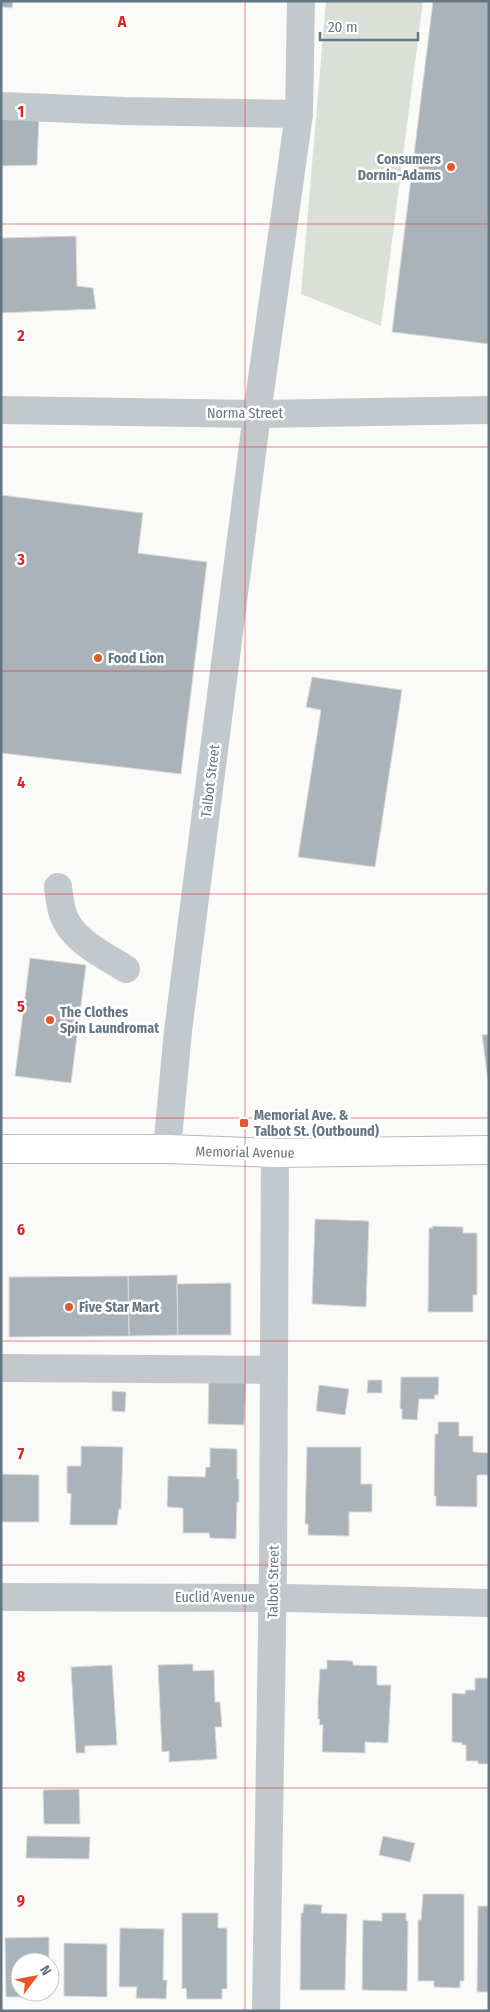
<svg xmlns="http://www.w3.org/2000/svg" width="490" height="2012" font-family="'Fira Sans Condensed',sans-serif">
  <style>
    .green { fill: #dadfd7 }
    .building { fill: #aab3b9; stroke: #dcdcda }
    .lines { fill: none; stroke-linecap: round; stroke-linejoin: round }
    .major-casing { stroke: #b5babe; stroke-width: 30 }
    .minor { stroke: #c3c8cc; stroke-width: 28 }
    .major { stroke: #fff; stroke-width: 28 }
    .grid { fill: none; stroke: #d62828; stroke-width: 1; stroke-opacity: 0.55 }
    .poi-dot { fill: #e4572e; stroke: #fff; stroke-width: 2 }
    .labels { text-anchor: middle; stroke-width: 5; stroke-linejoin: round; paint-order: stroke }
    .poi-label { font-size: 14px; font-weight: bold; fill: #657683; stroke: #fff; text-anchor: start }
    .street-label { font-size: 14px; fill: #657683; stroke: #fff }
    .grid-label { font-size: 16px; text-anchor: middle; font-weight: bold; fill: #d62828; stroke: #fff; stroke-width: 5; stroke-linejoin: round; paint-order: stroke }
  </style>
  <rect width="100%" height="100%" fill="#fafaf8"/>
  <polygon class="green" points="326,1 423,1 381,326 301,294"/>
  <g class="building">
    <polygon points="1,1 13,1 12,8 1,7"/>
    <polygon points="433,1 489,1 489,344 392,332"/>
    <polygon points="1,117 39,117 37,165 1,166"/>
    <polygon points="76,236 77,286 93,288 96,309 1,313 1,238"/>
    <polygon points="1,495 143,513 138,553 207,562 181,774 1,753"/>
    <polygon points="312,677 402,690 375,867 298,857 321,710 306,707"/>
    <polygon points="30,958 86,965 71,1083 15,1076"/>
    <polygon points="489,1034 489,1080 488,1080 482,1035"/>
    <polygon points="315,1219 369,1221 366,1307 312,1304"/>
    <polygon points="432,1226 463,1227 463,1233 477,1233 477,1295 473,1295 473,1312 428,1312 429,1228 433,1228"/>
    <polygon points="177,1275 178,1335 129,1336 128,1276"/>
    <polygon points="128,1276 129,1336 9,1337 9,1277"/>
    <polygon points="231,1283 231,1335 178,1335 177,1284"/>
    <polygon points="209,1375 246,1376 244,1425 208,1424"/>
    <polygon points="401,1377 439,1377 438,1395 434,1395 435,1399 419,1399 417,1420 402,1419 402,1409 400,1409"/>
    <polygon points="368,1380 382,1380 382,1393 367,1393"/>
    <polygon points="319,1385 349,1389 345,1415 316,1411"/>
    <polygon points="112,1391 126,1392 125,1412 112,1411"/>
    <polygon points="438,1422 459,1422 459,1436 473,1436 473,1452 489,1453 489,1475 477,1475 477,1507 436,1506 436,1496 434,1496 435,1434 438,1434"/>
    <polygon points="81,1446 123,1447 121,1509 119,1509 117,1525 70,1525 71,1494 67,1493 67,1466 81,1466"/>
    <polygon points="307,1447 361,1447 361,1484 372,1484 372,1512 349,1512 349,1536 308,1535 308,1524 305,1524"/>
    <polygon points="210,1448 237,1449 237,1479 239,1479 239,1502 237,1502 236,1539 210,1538 209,1533 183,1533 183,1508 167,1507 168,1476 205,1477 206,1467 210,1467"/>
    <polygon points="1,1474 39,1475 39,1522 1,1522"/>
    <polygon points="327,1660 353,1661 353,1665 377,1666 377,1685 391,1685 388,1743 365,1742 365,1753 322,1752 323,1725 319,1725 320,1719 318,1719 318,1701 320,1669 327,1669"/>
    <polygon points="193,1664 193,1671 214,1670 215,1702 220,1702 222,1727 215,1727 217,1759 169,1762 169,1751 162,1752 158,1665"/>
    <polygon points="112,1665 117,1745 85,1746 85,1753 76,1753 71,1667"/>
    <polygon points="475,1678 489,1678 489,1770 488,1764 478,1764 478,1761 466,1761 466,1745 462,1745 462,1743 452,1742 452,1693 465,1694 466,1690 475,1690"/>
    <polygon points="79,1789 80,1824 44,1824 43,1790"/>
    <polygon points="27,1836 90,1837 89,1859 26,1858"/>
    <polygon points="383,1836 415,1843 410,1862 379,1855"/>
    <polygon points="423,1894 464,1894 464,1981 460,1981 460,1988 434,1987 434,1981 418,1981 418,1920 421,1920"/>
    <polygon points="304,1904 322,1905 321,1913 347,1914 345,1990 300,1990 301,1913 303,1913"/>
    <polygon points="478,1906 489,1906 489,1992 477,1992"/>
    <polygon points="182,1913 218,1913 218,1928 227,1928 227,1989 222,1989 222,1999 187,1999 186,1988 182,1989"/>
    <polygon points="382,1913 406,1913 406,1921 408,1921 407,1991 362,1990 363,1920 382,1921"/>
    <polygon points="120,1928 164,1929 163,1980 167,1980 166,1999 136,1998 137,1987 119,1987"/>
    <polygon points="49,1937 49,1962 20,1962 20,1992 50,1992 50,1997 6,1997 5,1938"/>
    <polygon points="64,1943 107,1944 107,1997 64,1996"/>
  </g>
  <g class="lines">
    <g class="major-casing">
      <polyline id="major" points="1,1149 167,1149 275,1153 489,1150"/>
    </g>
    <g class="minor">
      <polyline points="1,106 123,111 299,114"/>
      <polyline points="1,410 257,414 489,410"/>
      <path d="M58,887C59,896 60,905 63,914C71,940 104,955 126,969"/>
      <polyline points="167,1149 178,1031 257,414 299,114 301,1"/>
      <polyline points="1,1368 274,1370"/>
      <polyline points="1,1597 287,1598 489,1603"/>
      <polyline points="266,2011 273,1568 275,1153"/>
    </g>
    <use href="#major" class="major"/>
  </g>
  <path class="grid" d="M245,1V2011M1,224H489M1,447H489M1,671H489M1,894H489M1,1118H489M1,1341H489M1,1565H489M1,1788H489"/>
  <g class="poi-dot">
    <circle cx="451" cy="167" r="5"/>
    <circle cx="98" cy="658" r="5"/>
    <circle cx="50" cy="1020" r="5"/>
    <rect x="239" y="1118" width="10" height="10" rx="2.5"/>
    <circle cx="69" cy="1307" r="5"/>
  </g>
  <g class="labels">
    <g class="poi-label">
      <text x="441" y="164" text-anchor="end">Consumers<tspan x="441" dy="16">Dornin-Adams</tspan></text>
      <text x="108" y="663">Food Lion</text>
      <text x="60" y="1017">The Clothes<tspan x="60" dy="16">Spin Laundromat</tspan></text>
      <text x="254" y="1120">Memorial Ave. &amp;<tspan x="254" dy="16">Talbot St. (Outbound)</tspan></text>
      <text x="79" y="1312">Five Star Mart</text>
    </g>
    <g class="street-label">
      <text x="245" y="418">Norma Street</text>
      <text transform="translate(210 781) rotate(-83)" y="5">Talbot Street</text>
      <text transform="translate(245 1152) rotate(1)" y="5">Memorial Avenue</text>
      <text transform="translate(273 1582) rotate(-89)" y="5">Talbot Street</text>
      <text x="215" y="1602">Euclid Avenue</text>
    </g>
  </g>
  <g class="grid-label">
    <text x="122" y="27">A</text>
    <text x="21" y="117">1</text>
    <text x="21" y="341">2</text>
    <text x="21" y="565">3</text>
    <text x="21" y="788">4</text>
    <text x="21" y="1012">5</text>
    <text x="21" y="1235">6</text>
    <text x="21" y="1459">7</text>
    <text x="21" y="1682">8</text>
    <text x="21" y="1906">9</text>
  </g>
  <rect width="490" height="2012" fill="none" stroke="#657683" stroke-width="5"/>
  <g transform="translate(35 1977) rotate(58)"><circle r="24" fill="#ffffff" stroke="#c1c8cd"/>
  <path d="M0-4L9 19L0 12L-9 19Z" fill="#e4572e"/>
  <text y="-8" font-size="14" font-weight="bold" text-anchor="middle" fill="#657683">N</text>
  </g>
  <path d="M320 32v8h98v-8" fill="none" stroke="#657683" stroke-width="2.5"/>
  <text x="328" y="32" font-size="15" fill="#657683" stroke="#ffffff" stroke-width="4" paint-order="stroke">20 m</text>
</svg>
